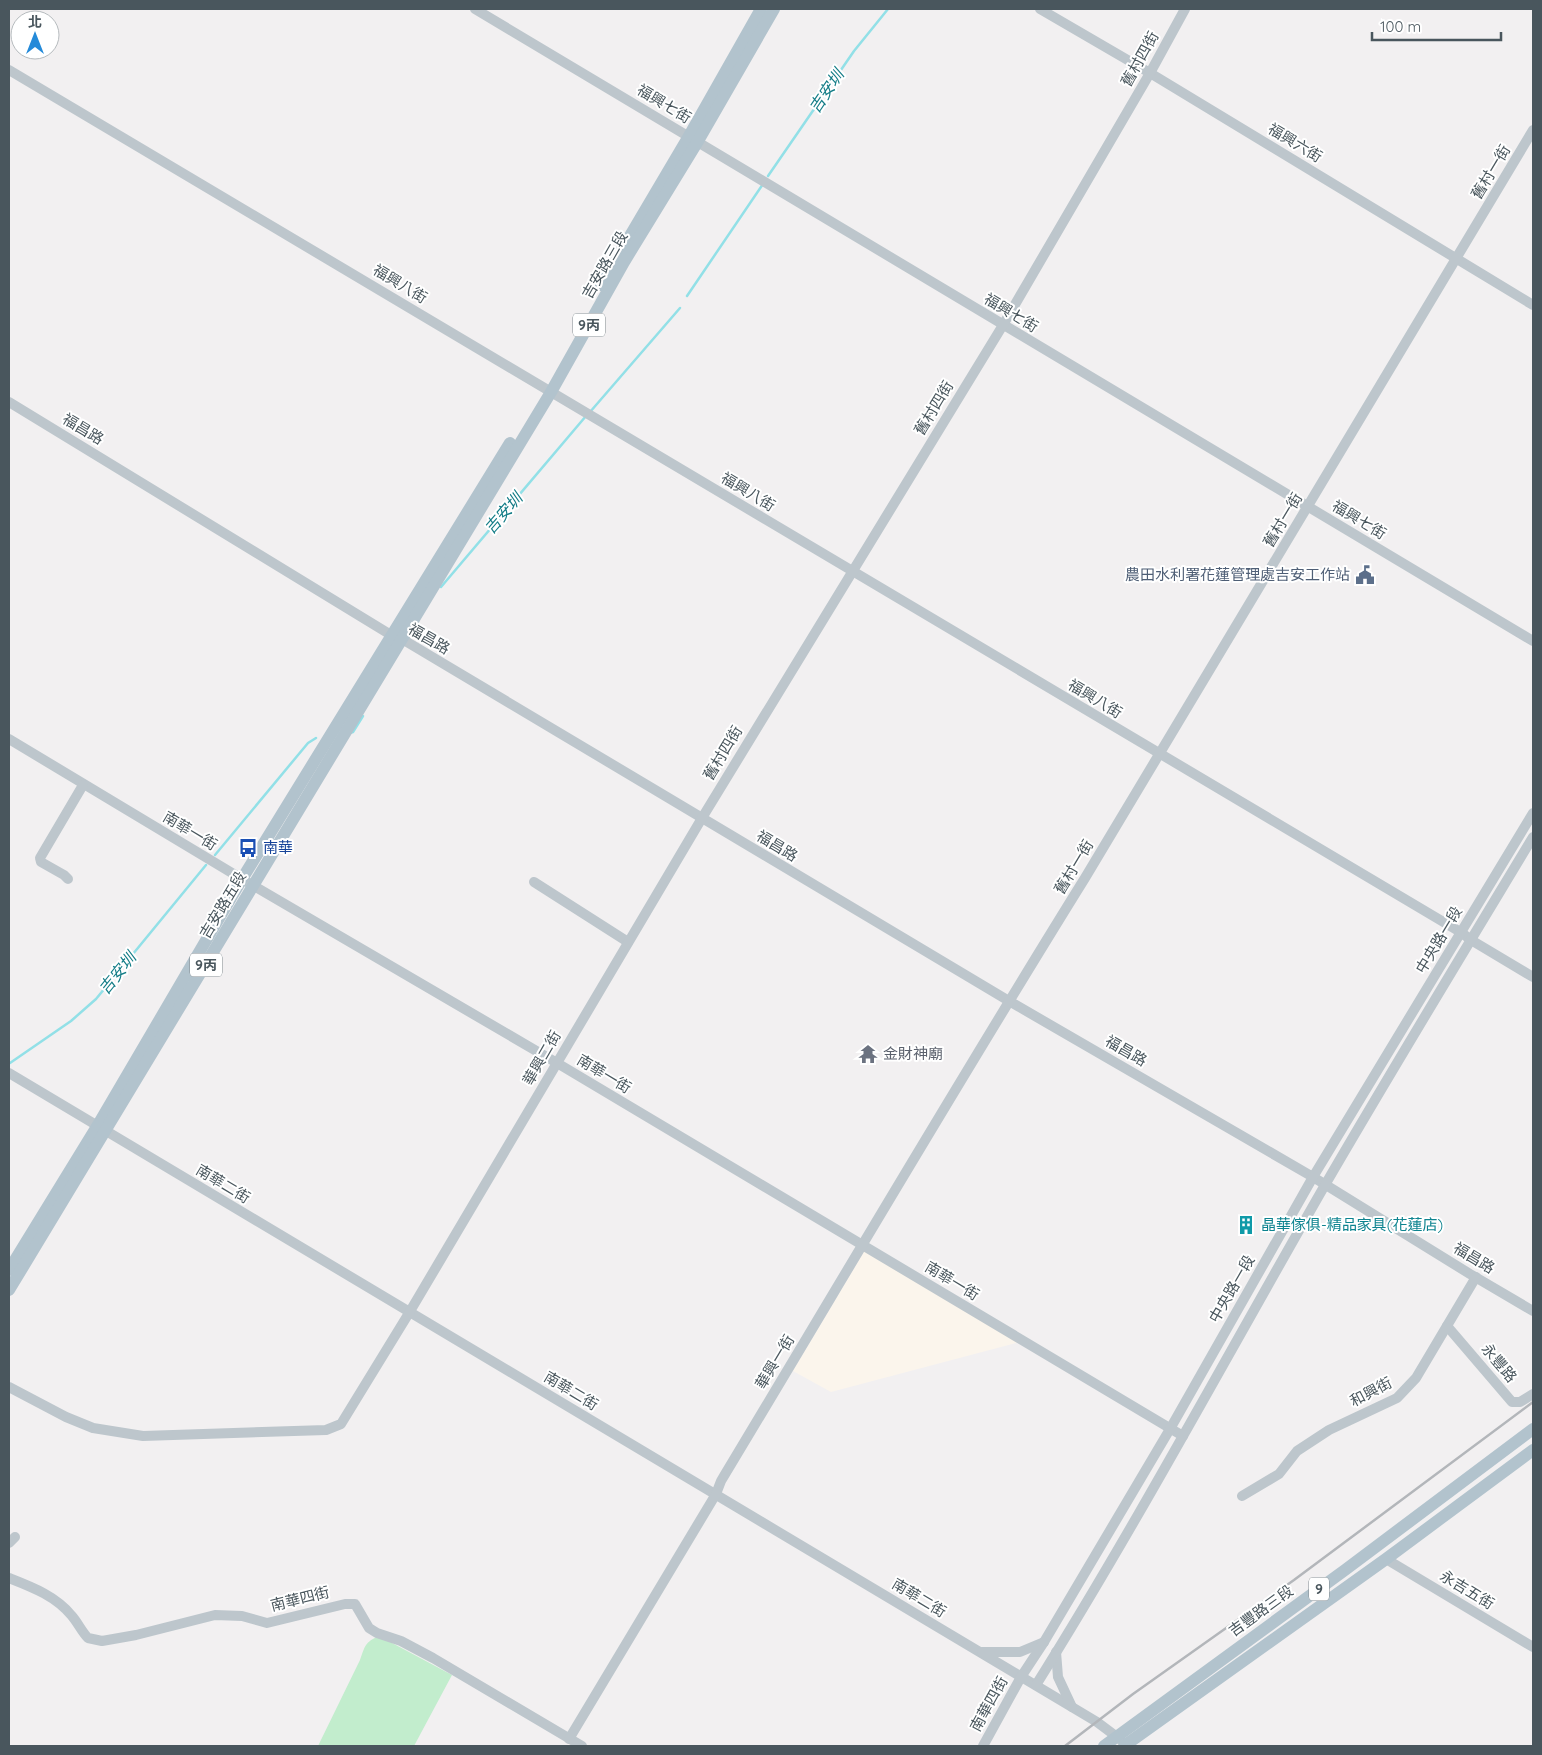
<svg xmlns="http://www.w3.org/2000/svg" width="1542" height="1755" font-family="Quicksand,'Noto Sans TC',sans-serif">
  <style>
    .commercial { fill: #fbf5ec }
    .green { fill: #c2edcd }
    .lines { fill: none; stroke-linecap: round; stroke-linejoin: round }
    .stream { stroke: #92e0e7; stroke-width: 2.5 }
    .minor { stroke: #bdc6cc; stroke-width: 10 }
    .major { stroke: #b2c3cd; stroke-width: 12 }
    .rail { stroke: #b3b6ba; stroke-width: 2.5 }
    .labels { text-anchor: middle; stroke-width: 4; stroke-linejoin: round; paint-order: stroke }
    .shield { fill: #fff; stroke: #80898e; stroke-width: 1 }
    .shield-label { font-size: 14px; font-weight: bold; fill: #49565d }
    .street-label { font-size: 15px; fill: #49565d; stroke: #fff }
    .service-label { font-size: 15px; fill: #4e5e75; stroke: #fff; text-anchor: end }
    .transit-label { font-size: 15px; fill: #164399; stroke: #fff; text-anchor: start }
    .worship-label { font-size: 15px; fill: #5b616d; stroke: #fff; text-anchor: start }
    .culture-label { font-size: 15px; fill: #0d838f; stroke: #fff; text-anchor: start }
    .water-label { font-size: 16px; font-style: italic; fill: #147d87; stroke: #fff }
  </style>
  <rect width="100%" height="100%" fill="#f2f0f1"/>
  <polygon class="commercial" points="865,1250 1020,1342 831,1392 793,1371"/>
  <path class="green" d="M379,1636L452,1675L414,1746H318L360,1660C365,1646 365,1642 379,1636Z"/>
  <g class="lines">
    <g class="stream">
      <polyline points="768,176 854,51 888,9"/>
      <polyline points="687,296 763,184"/>
      <polyline points="590,412 680,308"/>
      <polyline points="441,587 586,416"/>
      <polyline points="350,733 353,732 363,716"/>
      <polyline points="215,855 308,743 316,738"/>
      <polyline points="10,1063 71,1021 96,999 206,865"/>
    </g>
    <g class="minor">
      <polyline points="475,9 1533,641"/>
      <polyline points="1040,9 1150,73 1533,305"/>
      <polyline points="9,70 1462,933 1471,940 1533,977"/>
      <polyline points="9,402 391,635 402,639 1009,1001 1313,1177 1470,1274 1533,1311"/>
      <polyline points="9,739 242,879 557,1063 1183,1436"/>
      <polyline points="68,879 64,875 41,862 40,858 83,785"/>
      <polyline points="534,882 628,942"/>
      <polyline points="9,1073 1097,1722 1121,1740"/>
      <polyline points="1447,1326 1512,1402 1520,1402 1533,1394"/>
      <polyline points="9,1387 66,1417 93,1428 143,1436 326,1430 341,1424 409,1313 702,818 1003,325 1150,73 1185,9"/>
      <polyline points="1242,1496 1279,1474 1297,1451 1329,1430 1397,1398 1416,1378 1476,1277"/>
      <polyline points="9,1543 15,1537"/>
      <polyline points="1386,1559 1533,1647"/>
      <path d="M9,1578C32,1587 56,1596 72,1616C78,1623 82,1632 88,1638L102,1641L136,1635L215,1615L242,1616L267,1623L345,1604H355L369,1628L377,1633L401,1641L433,1658L582,1746"/>
      <polyline points="982,1652 1020,1652 1044,1642"/>
      <polyline points="1056,1652 1058,1677 1072,1707"/>
      <path d="M1036,1685C1138,1522 1229,1352 1325,1185C1393,1068 1463,953 1533,837"/>
      <path d="M569,1739L716,1494L721,1481C842,1280 961,1077 1085,878L1533,130"/>
      <polyline points="983,1746 1021,1677 1044,1642 1170,1429 1313,1177 1533,813"/>
    </g>
    <g class="major">
      <polyline points="601,285 689,136 761,9"/>
      <polyline points="9,1270 98,1125 242,879 510,443"/>
      <polyline points="9,1290 551,392 624,262 698,141 774,9"/>
      <polyline points="1104,1746 1345,1570 1533,1429"/>
      <polyline points="1124,1746 1386,1559 1533,1450"/>
    </g>
    <polyline class="rail" points="1065,1746 1133,1694 1294,1580 1533,1402"/>
  </g>
  <defs>
    <g id="civic-bare" transform="scale(1.5)"><path d="M-.6-6.5H3V-4.5H.6V-3L4-1V1h2V6H-6V1h2V-1L-.6-3ZM-1.2 2.5V6h2.4V2.5Z" fill="#5c6f8a" stroke="#fff" stroke-width="2.5" paint-order="stroke"/></g>
    <g id="bus-bare" transform="scale(1.5)"><path d="M-5-6H5V4H4V6H2V4H-2V6H-4V4H-5ZM-3.5-4V0h7V-4ZM-3.5 1.2v1.5H-2V1.2ZM2 1.2v1.5H3.5V1.2Z" fill="#1a4fb4" stroke="#fff" stroke-width="2.5" paint-order="stroke"/></g>
    <g id="temple-bare" transform="scale(1.5)"><path d="M0-6L5-2H3V0L6.5 2.5H4V6H1.5V3h-3V6H-4V2.5H-6.5L-3 0V-2H-5Z" fill="#6b7280" stroke="#fff" stroke-width="2.5" paint-order="stroke"/></g>
    <g id="building-bare" transform="scale(1.5)"><path d="M-4-6H4V6H1V3H-1V6H-4ZM-2.5-4.3h1.7v1.8h-1.7ZM.8-4.3h1.7v1.8H.8ZM-2.5-1h1.7V.8h-1.7ZM.8-1h1.7V.8H.8Z" fill="#0f9aa8" stroke="#fff" stroke-width="2.5" paint-order="stroke"/></g>
  </defs>
  <g fill-rule="evenodd">
    <use href="#civic-bare" x="1365" y="575"/>
    <use href="#bus-bare" x="248" y="848"/>
    <use href="#temple-bare" x="868" y="1054"/>
    <use href="#building-bare" x="1246" y="1225"/>
  </g>
  <g class="labels">
    <g class="shield">
      <rect x="573" y="313.5" width="32" height="23" rx="4"/>
      <rect x="190" y="953.5" width="32" height="23" rx="4"/>
      <rect x="1309" y="1577.5" width="20" height="23" rx="4"/>
    </g>
    <g class="shield-label">
      <text x="589" y="330">9丙</text>
      <text x="206" y="970">9丙</text>
      <text x="1319" y="1594">9</text>
    </g>
    <g class="street-label">
      <text transform="translate(1140 59) rotate(-61)" y="5">舊村四街</text>
      <text transform="translate(664 104) rotate(31)" y="5">福興七街</text>
      <text transform="translate(1295 143) rotate(31)" y="5">福興六街</text>
      <text transform="translate(1491 172) rotate(-59)" y="5">舊村一街</text>
      <text transform="translate(605 265) rotate(-60)" y="5">吉安路三段</text>
      <text transform="translate(400 284) rotate(31)" y="5">福興八街</text>
      <text transform="translate(1011 313) rotate(31)" y="5">福興七街</text>
      <text transform="translate(934 408) rotate(-59)" y="5">舊村四街</text>
      <text transform="translate(83 429) rotate(31)" y="5">福昌路</text>
      <text transform="translate(748 492) rotate(31)" y="5">福興八街</text>
      <text transform="translate(1283 520) rotate(-59)" y="5">舊村一街</text>
      <text transform="translate(1359 520) rotate(31)" y="5">福興七街</text>
      <text transform="translate(429 639) rotate(30)" y="5">福昌路</text>
      <text transform="translate(1095 699) rotate(31)" y="5">福興八街</text>
      <text transform="translate(723 753) rotate(-59)" y="5">舊村四街</text>
      <text transform="translate(190 831) rotate(31)" y="5">南華一街</text>
      <text transform="translate(777 846) rotate(31)" y="5">福昌路</text>
      <text transform="translate(1074 867) rotate(-59)" y="5">舊村一街</text>
      <text transform="translate(223 905) rotate(-59)" y="5">吉安路五段</text>
      <text transform="translate(1439 940) rotate(-59)" y="5">中央路一段</text>
      <text transform="translate(1126 1051) rotate(30)" y="5">福昌路</text>
      <text transform="translate(542 1058) rotate(-60)" y="5">華興二街</text>
      <text transform="translate(604 1074) rotate(31)" y="5">南華一街</text>
      <text transform="translate(223 1184) rotate(31)" y="5">南華二街</text>
      <text transform="translate(1474 1258) rotate(31)" y="5">福昌路</text>
      <text transform="translate(952 1281) rotate(31)" y="5">南華一街</text>
      <text transform="translate(1232 1289) rotate(-60)" y="5">中央路一段</text>
      <text transform="translate(775 1362) rotate(-59)" y="5">華興一街</text>
      <text transform="translate(1499 1363) rotate(50)" y="5">永豐路</text>
      <text transform="translate(571 1391) rotate(31)" y="5">南華二街</text>
      <text transform="translate(1371 1392) rotate(-28)" y="5">和興街</text>
      <text transform="translate(1467 1590) rotate(31)" y="5">永吉五街</text>
      <text transform="translate(919 1598) rotate(31)" y="5">南華二街</text>
      <text transform="translate(300 1599) rotate(-14)" y="5">南華四街</text>
      <text transform="translate(1261 1611) rotate(-36)" y="5">吉豐路三段</text>
      <text transform="translate(989 1704) rotate(-61)" y="5">南華四街</text>
    </g>
    <g class="service-label">
      <text x="1350" y="580">農田水利署花蓮管理處吉安工作站</text>
    </g>
    <g class="transit-label">
      <text x="263" y="853">南華</text>
    </g>
    <g class="worship-label">
      <text x="883" y="1059">金財神廟</text>
    </g>
    <g class="culture-label">
      <text x="1261" y="1230">晶華傢俱-精品家具(花蓮店)</text>
    </g>
    <g class="water-label">
      <text transform="translate(826 91) rotate(-56)" y="6">吉安圳</text>
      <text transform="translate(503 513) rotate(-49)" y="6">吉安圳</text>
      <text transform="translate(117 973) rotate(-51)" y="6">吉安圳</text>
    </g>
  </g>
  <rect width="1542" height="1755" fill="none" stroke="#49565d" stroke-width="20"/>
  <g transform="translate(35 35)"><circle r="24" fill="#ffffff" stroke="#b6bbbe"/>
  <path d="M0-4L9 19L0 12L-9 19Z" fill="#248ad9"/>
  <text y="-8" font-size="14" font-weight="bold" text-anchor="middle" fill="#49565d">北</text>
  </g>
  <path d="M1372 32v8h129v-8" fill="none" stroke="#49565d" stroke-width="2.5"/>
  <text x="1380" y="32" font-size="15" fill="#49565d" stroke="#ffffff" stroke-width="4" paint-order="stroke">100 m</text>
</svg>
